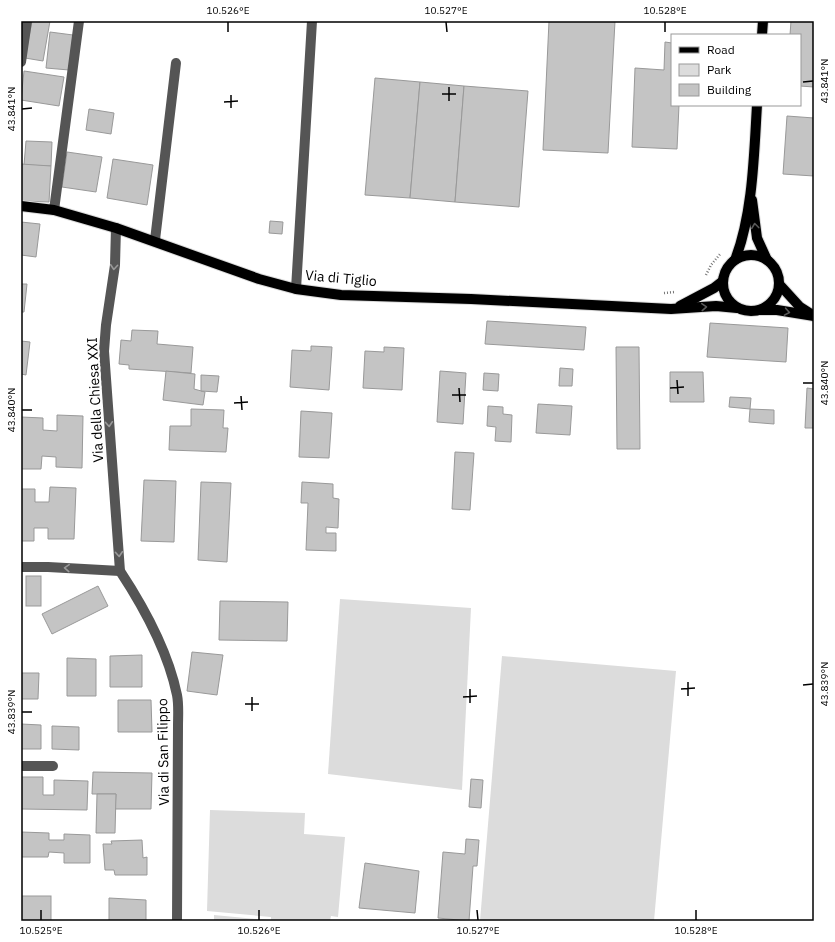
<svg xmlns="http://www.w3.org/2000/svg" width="835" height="942" font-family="'IBM Plex Sans',sans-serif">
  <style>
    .green { fill: #dcdcdc }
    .building { fill: #c4c4c4; stroke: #999 }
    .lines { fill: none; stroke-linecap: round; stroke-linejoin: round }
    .major-casing { stroke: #dbdbdb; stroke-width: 12 }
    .path { stroke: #777; stroke-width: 2.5; stroke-dasharray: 1 2; stroke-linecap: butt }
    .minor { stroke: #555; stroke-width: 10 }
    .major { stroke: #000; stroke-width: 10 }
    .oneway { stroke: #595959 }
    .oneway2 { stroke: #999 }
    .ticks { fill: none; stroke: #000; stroke-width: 1.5 }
    .labels { text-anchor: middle; stroke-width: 4; stroke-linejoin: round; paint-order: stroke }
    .street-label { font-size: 14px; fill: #000; stroke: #fff }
    .neatline { fill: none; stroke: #000; stroke-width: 1.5 }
    .ticks-label { font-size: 10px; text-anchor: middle; fill: #000 }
  </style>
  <rect width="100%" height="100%" fill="#fff"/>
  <g class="green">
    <polygon points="340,599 471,608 462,790 328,774"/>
    <polygon points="502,656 676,671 654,921 480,921"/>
    <polygon points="210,810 305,813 304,834 345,837 338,917 331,916 330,921 271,921 271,917 207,911"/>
    <polygon points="214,915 267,920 266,921 214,921"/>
  </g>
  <g class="building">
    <polygon points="32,21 50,21 43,61 25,58"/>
    <polygon points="549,21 615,21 608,153 543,150"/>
    <polygon points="791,21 814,21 814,87 800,86 800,35 790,35"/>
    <polygon points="50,32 73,35 69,70 46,68"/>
    <polygon points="665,42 672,43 672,105 679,105 677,149 632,147 635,68 664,70"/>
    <polygon points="24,71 64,77 59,106 21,100"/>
    <polygon points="375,78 420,82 410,198 365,195"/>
    <polygon points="420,82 464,86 455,202 410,198"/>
    <polygon points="464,86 528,91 519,207 455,202"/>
    <polygon points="89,109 114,113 111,134 86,130"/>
    <polygon points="787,116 814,118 814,176 783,174"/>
    <polygon points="26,141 52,142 51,166 24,165"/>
    <polygon points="67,152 102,157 96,192 62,187"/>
    <polygon points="113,159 153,165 147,205 107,198"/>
    <polygon points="21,164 51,166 49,202 21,201"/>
    <polygon points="270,221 283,222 282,234 269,233"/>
    <polygon points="21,222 40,224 36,257 21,255"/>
    <polygon points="21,284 27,284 24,312 21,312"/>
    <polygon points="487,321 586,327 584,350 485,344"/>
    <polygon points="710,323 788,328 786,362 707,357"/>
    <polygon points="132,330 158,331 157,344 193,347 191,373 129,369 129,365 119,364 121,340 131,341"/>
    <polygon points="21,341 30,342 26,375 21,374"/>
    <polygon points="311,346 332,347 329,390 290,387 292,350 311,351"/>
    <polygon points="384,347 404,348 402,390 363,388 365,351 384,352"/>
    <polygon points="616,347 639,347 640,449 617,449"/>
    <polygon points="560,368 573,369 572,386 559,386"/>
    <polygon points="166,371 195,374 194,389 205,392 203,405 163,400"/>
    <polygon points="440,371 466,373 463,424 437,422"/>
    <polygon points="670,372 703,372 704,402 670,402"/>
    <polygon points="484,373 499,374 498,391 483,390"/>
    <polygon points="201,375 219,376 217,392 201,391"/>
    <polygon points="807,388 814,389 814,428 805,428"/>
    <polygon points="730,397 751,398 750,409 729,407"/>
    <polygon points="538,404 572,406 570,435 536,433"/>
    <polygon points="488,406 503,407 503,414 512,415 511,442 495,441 496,427 487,426"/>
    <polygon points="191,409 224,410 223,428 228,428 226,452 169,450 170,426 191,426"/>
    <polygon points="750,409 774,410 774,424 749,422"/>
    <polygon points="301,411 332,413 329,458 299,457"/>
    <polygon points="57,415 83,416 82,468 56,467 56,457 42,456 41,469 21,469 21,417 43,418 43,430 57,431"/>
    <polygon points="455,452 474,453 470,510 452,509"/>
    <polygon points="144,480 176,481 174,542 141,541"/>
    <polygon points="201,482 231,483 227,562 198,560"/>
    <polygon points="302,482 333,484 333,498 339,499 338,528 326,527 326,533 336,533 336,551 306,550 308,503 301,503"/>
    <polygon points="50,487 76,488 74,539 48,539 48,528 34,528 34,541 21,541 21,489 35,489 35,502 49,502"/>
    <rect x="26" y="576" width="15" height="30"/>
    <polygon points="98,586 108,606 52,634 42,614"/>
    <polygon points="220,601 288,602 287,641 219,640"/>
    <polygon points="192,652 223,655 217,695 187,691"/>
    <polygon points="142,655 142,687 110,687 110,656"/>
    <polygon points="67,658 96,659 96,696 67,696"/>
    <polygon points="21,673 39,673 38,699 21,699"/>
    <polygon points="118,700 151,700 152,732 118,732"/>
    <polygon points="21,724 41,725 41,749 21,749"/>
    <polygon points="52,726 79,727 79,750 52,749"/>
    <polygon points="93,772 152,773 151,809 115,809 116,794 92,794"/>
    <polygon points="21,777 43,777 43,795 54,795 54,780 88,781 87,810 21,809"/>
    <polygon points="471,779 483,780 481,808 469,807"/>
    <polygon points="97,794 116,794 115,833 96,833"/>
    <polygon points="21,832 49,833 49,840 64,840 64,834 90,835 90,863 64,863 64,853 49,852 48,857 21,857"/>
    <polygon points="466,839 479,840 477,866 473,866 469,921 438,918 443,852 465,854"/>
    <polygon points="142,840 143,858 147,857 147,875 115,875 114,870 105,870 103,844 112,844 111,841"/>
    <polygon points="365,863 419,871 415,913 359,908"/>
    <rect x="21" y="896" width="30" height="25"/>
    <polygon points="109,898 146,900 146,921 109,921"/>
  </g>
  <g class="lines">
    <g class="major-casing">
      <g id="major">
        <polyline points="762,35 763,21"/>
        <polyline points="752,200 757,238 767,260"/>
        <polyline points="21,206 54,210 116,228 259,279 296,289 341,295 471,299 671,309 716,306 737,308"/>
        <circle cx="751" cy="283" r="28"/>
        <path d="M735,260C753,214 754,154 757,105"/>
        <polyline points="779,284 800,307 811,314"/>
        <polyline points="680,306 714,288 723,281"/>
        <polyline points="760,310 777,310 814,316"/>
      </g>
    </g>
    <g class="path">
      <polyline points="706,275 711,265 721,253"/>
      <polyline points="664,293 675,292"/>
    </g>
    <g class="minor">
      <polyline points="21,62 27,21"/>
      <polyline points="54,210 79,21"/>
      <path d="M116,228L115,265L106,325L104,351L120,571C145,609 168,651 177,695C179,705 178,716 178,726L177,921"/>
      <polyline points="155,240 176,63"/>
      <polyline points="296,289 312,21"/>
      <polyline points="21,567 48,567 120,571"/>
      <polyline points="21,766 53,766"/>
    </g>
    <use href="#major" class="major"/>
  </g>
  <defs><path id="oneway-chevron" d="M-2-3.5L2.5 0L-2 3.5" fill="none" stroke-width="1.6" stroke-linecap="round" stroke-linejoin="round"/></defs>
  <g class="oneway">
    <use href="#oneway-chevron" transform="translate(755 226) rotate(-97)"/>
    <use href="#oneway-chevron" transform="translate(704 307) rotate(-4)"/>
    <use href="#oneway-chevron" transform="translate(787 312) rotate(10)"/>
  </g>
  <g class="oneway2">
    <use href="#oneway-chevron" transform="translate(114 267) rotate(95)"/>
    <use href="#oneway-chevron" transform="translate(109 424) rotate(86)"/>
    <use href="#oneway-chevron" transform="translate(119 554) rotate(86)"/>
    <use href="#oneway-chevron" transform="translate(67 568) rotate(-177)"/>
  </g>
  <path class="ticks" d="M228,22V32M446,22L447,32M665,22V32M803,82L813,81M449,87V101M442,94H456M231,95V108M224,102L238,101M22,109L32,108M677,380L678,394M803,383H813M459,388L460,402M670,388L684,387M452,395H466M241,396L242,410M234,403L248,402M22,410H32M688,682V696M803,685L813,684M470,689V703M681,689L695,688M252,697V711M463,697L477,696M245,704H259M22,712H32M41,910V920M259,910V920M477,910L478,920M696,910V920"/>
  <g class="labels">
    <g class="street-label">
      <text transform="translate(341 278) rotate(5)" y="5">Via di Tiglio</text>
      <text transform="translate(95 400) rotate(-93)" y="5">Via della Chiesa XXI</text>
      <text transform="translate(163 752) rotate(-91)" y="5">Via di San Filippo</text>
    </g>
  </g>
  <rect width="835" height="942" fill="none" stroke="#ffffff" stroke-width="44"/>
  <rect x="671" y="34" width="130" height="72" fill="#ffffff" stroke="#999999"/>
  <rect x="679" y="47" width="20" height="6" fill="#000000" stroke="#999999"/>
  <text x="707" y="54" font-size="12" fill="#000000">Road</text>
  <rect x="679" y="64" width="20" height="12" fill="#dcdcdc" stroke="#999999"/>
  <text x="707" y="74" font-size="12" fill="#000000">Park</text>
  <rect x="679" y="84" width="20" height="12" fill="#c4c4c4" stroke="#999999"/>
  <text x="707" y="94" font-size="12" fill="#000000">Building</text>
  <rect x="22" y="22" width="791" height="898" class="neatline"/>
  <g class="ticks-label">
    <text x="228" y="14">10.526°E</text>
    <text x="446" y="14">10.527°E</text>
    <text x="665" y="14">10.528°E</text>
    <text transform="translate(824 81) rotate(-90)" y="4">43.841°N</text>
    <text transform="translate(11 109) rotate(-90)" y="4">43.841°N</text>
    <text transform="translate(824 383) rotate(-90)" y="4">43.840°N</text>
    <text transform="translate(11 410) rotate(-90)" y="4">43.840°N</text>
    <text transform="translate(824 684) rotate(-90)" y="4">43.839°N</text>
    <text transform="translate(11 712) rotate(-90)" y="4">43.839°N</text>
    <text x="41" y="934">10.525°E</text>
    <text x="259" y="934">10.526°E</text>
    <text x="478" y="934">10.527°E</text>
    <text x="696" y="934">10.528°E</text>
  </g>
</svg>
